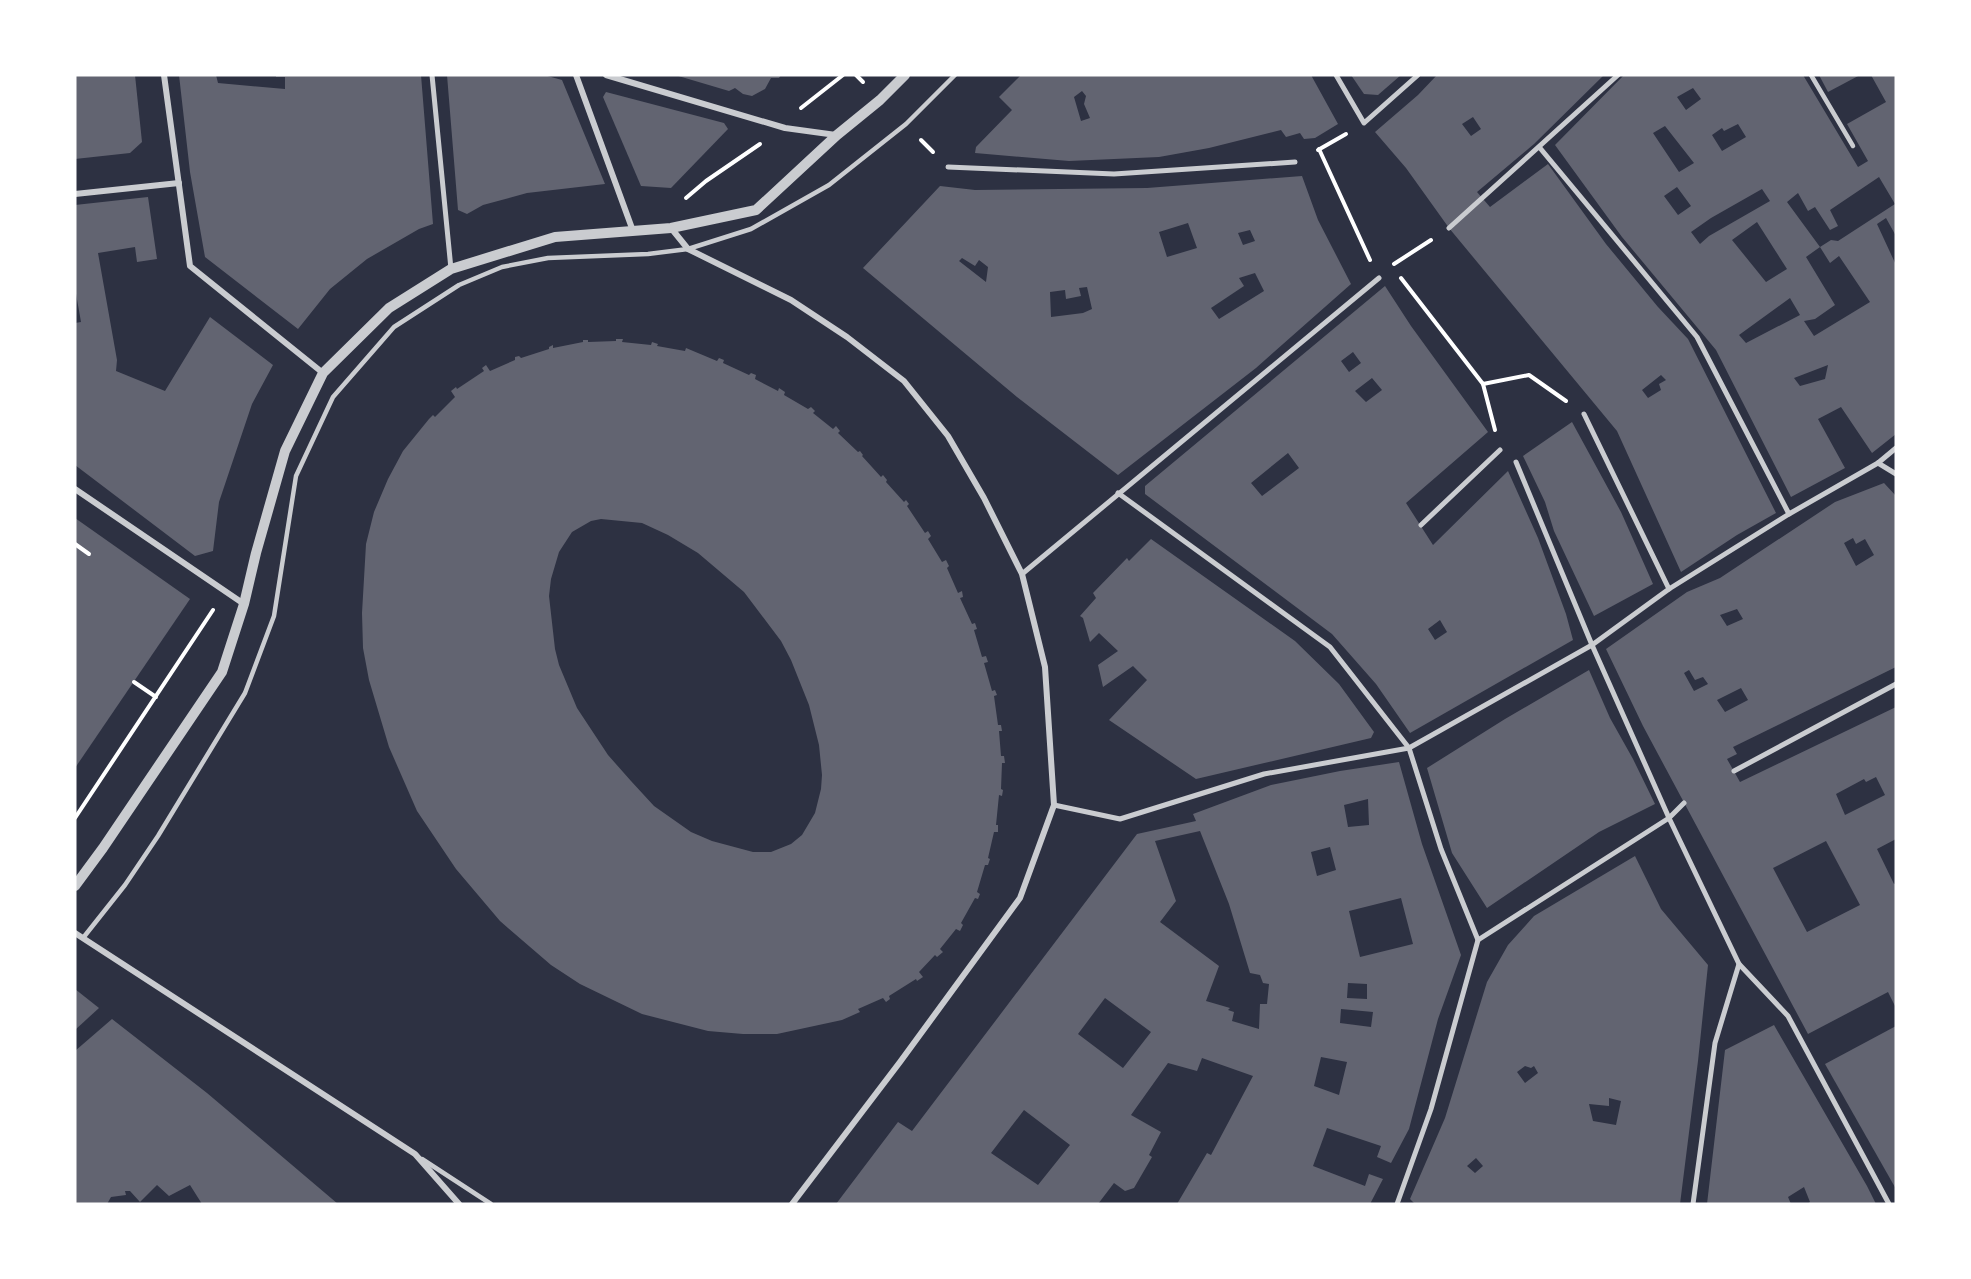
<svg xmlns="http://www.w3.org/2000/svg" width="1971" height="1279" font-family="'Roboto Serif',serif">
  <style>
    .building { fill: #626471; fill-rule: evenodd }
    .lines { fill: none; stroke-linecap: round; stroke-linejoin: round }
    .path { stroke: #fff; stroke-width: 4 }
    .service { stroke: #caccd0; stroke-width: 4.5 }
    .pedestrian { stroke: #caccd0; stroke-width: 5 }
    .minor { stroke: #caccd0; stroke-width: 6 }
    .tertiary { stroke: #caccd0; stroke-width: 10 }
  </style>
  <rect width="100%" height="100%" fill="#2d3142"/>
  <g class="building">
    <polygon points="75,75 135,75 142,142 130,153 75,159"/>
    <polygon points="179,75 216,75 218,83 285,89 285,77 276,77 276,75 421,75 433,224 419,229 367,259 330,289 298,329 205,257 190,172"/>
    <polygon points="447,75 544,75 562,80 605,184 527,193 483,205 467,214 458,210"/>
    <polygon points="675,75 781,75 779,78 771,78 765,89 752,96 743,94 735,88 729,91"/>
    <path d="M1021,75H1311L1338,124L1315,138L1304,139L1300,133L1286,137L1281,130L1209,148L1159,157L1069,161L975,153L976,147L1012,110L999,97ZM1082,91L1086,96L1084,104L1090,118L1081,121L1074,97Z"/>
    <polygon points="1351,75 1401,75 1378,95 1364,94"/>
    <path d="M1437,75H1604L1534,144L1477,192L1490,207L1548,164L1606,244L1658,307L1688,339L1776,513L1737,535L1681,572L1617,431L1449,228L1406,168L1375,132L1418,95ZM1473,117L1481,129L1471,136L1462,124ZM1661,375L1666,380L1659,384L1661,390L1648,398L1642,390Z"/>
    <path d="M1624,75H1803L1858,167L1868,161L1847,124L1886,102L1871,75H1896V236L1886,218L1877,224L1896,265V434L1872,453L1841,407L1818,419L1845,468L1791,497L1716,350L1622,237L1555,145ZM1693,88L1701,99L1686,110L1677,97ZM1738,124L1746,137L1722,151L1712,135L1722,128L1724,131ZM1665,126L1694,163L1679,172L1653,133ZM1879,177L1895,204L1838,241L1831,240L1820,247L1830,263L1839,256L1870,302L1814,336L1804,321L1815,319L1835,305L1806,257L1820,247L1787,202L1798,193L1808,211L1815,207L1830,230L1838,226L1830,210ZM1677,187L1691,206L1678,215L1664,196ZM1762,189L1770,201L1709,236L1700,244L1691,232L1711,218ZM1757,222L1787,269L1766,282L1732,240ZM1790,298L1800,315L1746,343L1739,335ZM1828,365L1825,379L1800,386L1794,378Z"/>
    <polygon points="1819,75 1860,75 1828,92"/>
    <polygon points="606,92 724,123 728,129 671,188 641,186 603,97"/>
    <path d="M1302,176L1318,220L1351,284L1256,368L1118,475L1017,397L863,268L940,186L975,190L1147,188ZM1188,223L1197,248L1167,257L1159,232ZM1250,230L1255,241L1243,245L1238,233ZM962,258L975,266L979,260L988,267L986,282L959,261ZM1255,273L1264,291L1219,319L1211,308L1244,286L1239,278ZM1087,287L1092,309L1083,313L1051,317L1050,292L1065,290L1066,299L1081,296L1079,288Z"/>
    <polygon points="148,197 157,259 137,262 135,247 98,253 117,360 116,371 165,391 210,317 273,365 252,404 219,502 213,551 195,556 75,465 75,323 81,322 75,288 75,205"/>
    <path d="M1385,286L1411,326L1488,432L1406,503L1433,545L1508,471L1538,538L1566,614L1573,640L1410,733L1376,684L1332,634L1145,494V486ZM1353,352L1361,363L1349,372L1341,361ZM1372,378L1382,390L1366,402L1355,391ZM1288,453L1299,468L1262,496L1251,483ZM1440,620L1447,632L1435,640L1428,629Z"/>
    <path d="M616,339H623L622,342L651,345L652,342L658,344L657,346L685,351L686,348L717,361L719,358L724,360L723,363L749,375L751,373L756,375L755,379L778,391L779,388L785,392L784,395L808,409L811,407L815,411L813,413L833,429L836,426L840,431L838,433L858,452L860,451L863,455L862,456L881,477L883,475L887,480L886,482L904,502L906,500L909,504L907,506L925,533L928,531L931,536L928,539L942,562L946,560L949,566L947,568L958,593L962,591L963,597L960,598L972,624L975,623L977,629L974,630L982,657L986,656L988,662L984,663L992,691L995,690L997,695L994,696L998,725H1001L1002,731H999L1001,756H1004L1005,763H1002L1001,789L1003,790L1002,796L999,795L996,825H998V832H994L988,858L990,859L988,865H985L977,892L980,894L978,899L975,898L961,923L963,925L960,931L956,929L940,949L943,952L937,957L935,955L919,972L923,977L917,981L916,979L889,996L890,999L886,1002L883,998L858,1009L860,1012L842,1020L777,1034H743L708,1031L642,1014L580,984L551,965L500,921L456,869L417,811L389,747L369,680L363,648L362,613L366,544L374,512L388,479L403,451L429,419L433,415L435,417L455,397L451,391L456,387L457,389L484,371L482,368L486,365L490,371L515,360V357L519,356L521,358L549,349V347L553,345V348L583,342V340H588V342L616,341ZM601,519L642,523L668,535L698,553L744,592L781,641L791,660L809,705L819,745L822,775L821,789L815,813L802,835L791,844L771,852H753L712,841L691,832L654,806L631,781L608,755L577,708L559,665L555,649L549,596L551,579L559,552L572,532L591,521Z"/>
    <polygon points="1572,422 1621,512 1653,584 1594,616 1554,531 1545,502 1523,456"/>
    <path d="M1884,483L1896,496V667L1733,747L1737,754L1727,759L1740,782L1896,707V839L1877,849L1894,884L1896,883V1008L1888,992L1808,1034L1643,726L1606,649L1687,592L1720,578L1835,502ZM1853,538L1856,544L1865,539L1874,555L1856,566L1844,543ZM1737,609L1743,619L1727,626L1720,615ZM1689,670L1695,680L1703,677L1708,684L1694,691L1684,673ZM1741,688L1748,700L1725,712L1717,700ZM1876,777L1885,795L1845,815L1836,794L1864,779L1866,782ZM1826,841L1860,905L1807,932L1773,868Z"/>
    <polygon points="75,518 190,599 75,768"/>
    <polygon points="1151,539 1295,641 1339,684 1374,732 1371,738 1196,779 1109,720 1147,680 1133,666 1103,687 1098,665 1118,651 1099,633 1090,642 1083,618 1080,616 1096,598 1093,593 1127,558 1129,561"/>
    <polygon points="1589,670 1610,718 1633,759 1655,804 1599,832 1487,908 1452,853 1427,768 1505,719"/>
    <path d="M1399,762L1422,844L1461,955L1438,1019L1409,1129L1391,1163L1377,1157L1381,1146L1327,1128L1313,1166L1365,1186L1369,1174L1383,1179L1370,1204H1177L1207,1153L1211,1155L1253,1076L1202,1058L1197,1071L1168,1063L1131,1115L1161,1132L1149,1155L1152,1157L1134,1188L1125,1191L1114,1183L1098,1204H836L898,1122L912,1131L1137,834L1196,821L1193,814L1271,785L1340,771ZM1368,799L1369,825L1348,827L1344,805ZM1200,831L1229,904L1250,973L1260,975L1263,983L1269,984L1267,1004H1260L1259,1029L1232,1021L1234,1012L1228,1010L1230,1008L1206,1001L1219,966L1160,922L1176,901L1155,841ZM1330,847L1336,870L1317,876L1311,852ZM1401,898L1413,944L1360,957L1349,911ZM1348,983L1367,984V999L1347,998ZM1105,998L1151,1032L1123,1068L1078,1034ZM1341,1009L1373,1012L1371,1027L1340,1023ZM1321,1057L1347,1062L1339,1095L1314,1086ZM1024,1110L1070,1145L1038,1185L991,1153Z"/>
    <path d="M1635,856L1661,909L1708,965L1698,1061L1680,1204H1415L1410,1199L1445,1118L1487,982L1508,945L1534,916ZM1525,1066L1531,1068L1534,1066L1538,1073L1525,1083L1517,1072ZM1609,1098L1621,1101L1616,1125L1593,1121L1589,1104L1609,1106ZM1476,1158L1483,1166L1475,1173L1467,1166Z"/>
    <polygon points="75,989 99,1008 75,1030"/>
    <polygon points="112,1019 207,1093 338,1204 202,1204 190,1185 169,1196 157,1185 140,1202 130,1191 125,1191 126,1195 111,1197 107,1204 75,1204 75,1051"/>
    <polygon points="1774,1025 1867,1186 1876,1204 1807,1204 1810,1202 1804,1187 1788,1197 1791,1204 1707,1204 1725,1050"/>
    <polygon points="1896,1026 1896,1189 1825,1064"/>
  </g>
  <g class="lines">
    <g class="path">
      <polyline points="856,75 863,82"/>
      <polyline points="801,108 843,75"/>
      <polyline points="921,140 933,152"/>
      <polyline points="1319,149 1370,260"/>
      <polyline points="1318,150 1346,134"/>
      <polyline points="686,198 706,181 760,144"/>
      <polyline points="1394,264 1431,240"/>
      <polyline points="1401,278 1483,384 1529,375 1566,401"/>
      <polyline points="1483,384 1495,430"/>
      <polyline points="75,544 89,554"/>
      <polyline points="134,682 156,697"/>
      <polyline points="75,818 213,610"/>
    </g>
    <g class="service">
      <polyline points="1811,75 1853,146"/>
      <polyline points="83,938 125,885 158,836 245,693 274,616 296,476 333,397 394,327 459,285 502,267 548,258 648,254 688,249 751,229 829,185 906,124 955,75"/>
      <polyline points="422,1159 491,1204"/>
    </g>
    <g class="pedestrian">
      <polyline points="432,75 451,269"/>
      <polyline points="1336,75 1364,123 1418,75"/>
      <polyline points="1540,148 1697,337 1789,514"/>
      <polyline points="948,167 1114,174 1295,162"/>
      <polyline points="1449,228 1618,75"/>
      <polyline points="1584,414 1669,589"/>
      <polyline points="1516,462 1592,645 1669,818 1739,964 1715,1043 1693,1204"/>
      <polyline points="1878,463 1896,474"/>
      <polyline points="1118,493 1330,647 1409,748 1441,849 1478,940"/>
      <polyline points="1421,525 1500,450"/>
      <polyline points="1022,574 1379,278"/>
      <polyline points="1734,771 1896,684"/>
      <polyline points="1054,805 1120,819 1264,774 1409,748 1592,645 1669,589 1789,514 1878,463 1896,448"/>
      <polyline points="1739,964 1788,1016 1889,1204"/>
      <polyline points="1397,1204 1431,1109 1478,940 1669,818 1684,803"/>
    </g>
    <g class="minor">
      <polyline points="164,75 190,266 323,373"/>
      <polyline points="576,75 633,231"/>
      <polyline points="606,75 785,128 836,135"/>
      <polyline points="75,194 179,183"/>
      <polyline points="671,228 688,249 791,300 847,337 904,381 948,436 984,498 1022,574 1045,667 1054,805 1020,898 900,1062 792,1204"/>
      <polyline points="75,489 244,604"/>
      <polyline points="75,933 415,1154 459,1204"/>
    </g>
    <polyline class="tertiary" points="75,886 103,848 222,672 244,604 256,553 285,451 323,373 389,308 451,269 555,237 671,228 756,210 837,135 880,100 905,75"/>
  </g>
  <rect width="1971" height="1279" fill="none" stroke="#ffffff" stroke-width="153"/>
</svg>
